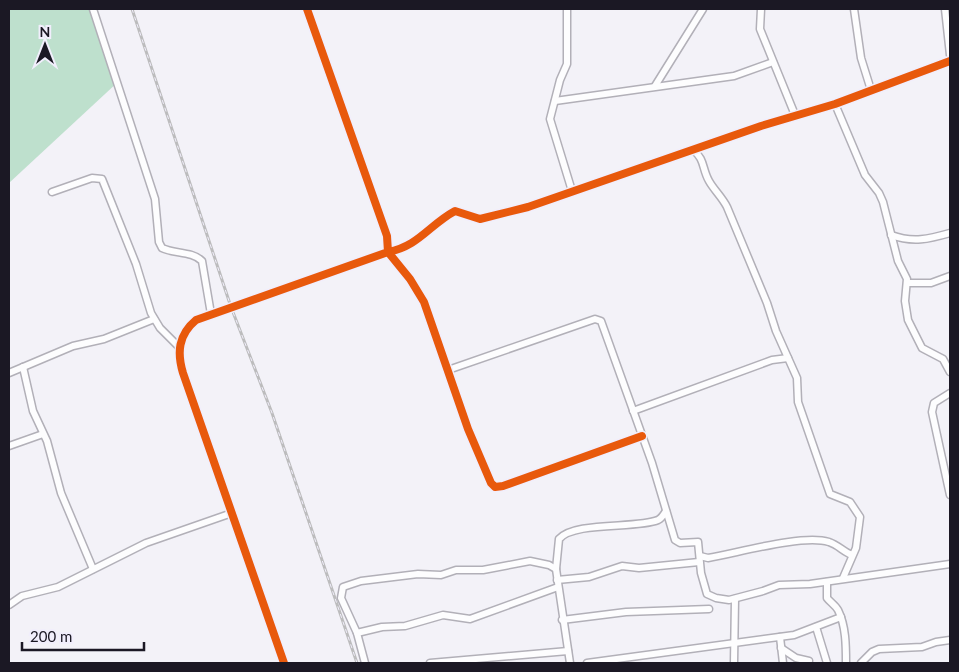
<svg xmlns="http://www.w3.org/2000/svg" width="959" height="672" font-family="Lato,sans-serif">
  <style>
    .green { fill: #bee0cd }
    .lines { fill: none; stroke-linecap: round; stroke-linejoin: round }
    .minor-casing { stroke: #b2b0b8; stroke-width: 9 }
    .minor { stroke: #fdfdfe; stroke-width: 6 }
    .rail-casing { stroke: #bcbcbd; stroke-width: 3 }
    .rail { stroke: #f1eefc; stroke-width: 1; stroke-dasharray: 4; stroke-linecap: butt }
    .cycleway-casing { stroke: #f1eefc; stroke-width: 11 }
    .cycleway { stroke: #e8590c; stroke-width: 8 }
  </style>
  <rect width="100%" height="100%" fill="#f3f2f8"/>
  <polygon class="green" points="9,9 94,9 119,81 9,183"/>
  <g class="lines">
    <g class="minor-casing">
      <g id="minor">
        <path d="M93,9L155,199L159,242L162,248C174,254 192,251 202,261L211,314"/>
        <polyline points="567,9 567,64 560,80 550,119 572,191"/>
        <polyline points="761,9 760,29 795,115"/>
        <polyline points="854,9 861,58 871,90"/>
        <polyline points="945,9 950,55"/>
        <polyline points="655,86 703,9"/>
        <polyline points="555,101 734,76 773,62"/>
        <polyline points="835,104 865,175 879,193 883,202 898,261 907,279 905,301 908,320 922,348 943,359 950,372"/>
        <path d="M693,150C705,159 702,169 709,181C714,190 722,197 727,207L767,303L776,331L797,378L798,402L830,494L850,502L860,517L856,548L843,578"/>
        <polyline points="52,192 92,178 102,179 136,264 151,313 160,328 180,348"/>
        <path d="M891,235C913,243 929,239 950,233"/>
        <polyline points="908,283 931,283 950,276"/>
        <polyline points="23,367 33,411 47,441 61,493 93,569"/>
        <polyline points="448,370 595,319 601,321 652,463 675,540 680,543 698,542 701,573 707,594 716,598 729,600 763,591 779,585 810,584 950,564"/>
        <polyline points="9,373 73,346 104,339 154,319"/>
        <polyline points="950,393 934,403 932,412 950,495"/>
        <polyline points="633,411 772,360 788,358"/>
        <path d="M642,436L503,486L495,487L491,483L468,429L424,302L410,279L388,252C419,246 429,225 455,211L480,219L528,207L761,126L835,104L950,61"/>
        <polyline points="9,446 43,434"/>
        <path d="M700,556L708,558C738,553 802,534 829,542C838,545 844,552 852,555"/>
        <polyline points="557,580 589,577 622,566 639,568 699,562"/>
        <path d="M827,582V598C830,602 835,605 838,610C846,626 846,646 846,663"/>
        <polyline points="9,605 22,596 58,587 146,543 232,513"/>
        <polyline points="562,620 626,612 709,609"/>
        <polyline points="816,627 827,663"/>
        <polyline points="357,633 382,627 405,626 443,615 470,619 558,587"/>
        <polyline points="780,637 783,663"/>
        <polyline points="781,648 796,658 809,661"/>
        <path d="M284,663L183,373C177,353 178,335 196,320L388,252L387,236L307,9"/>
        <polyline points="365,663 357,633 341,598 343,587 361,581 418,574 441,575 456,570 483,570 530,561 549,565 556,569"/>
        <polyline points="430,663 568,651"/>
        <path d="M570,663L556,569L559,539C574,521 637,529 658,520C662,518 664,514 666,511"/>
        <polyline points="587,663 794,635 841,617"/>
        <polyline points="734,663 735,599"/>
        <polyline points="861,663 872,652 879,649 922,647 936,642 950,640"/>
      </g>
    </g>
    <use href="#minor" class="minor"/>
    <g class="rail-casing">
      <polyline id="rail" points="132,9 231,307 272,413 357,663"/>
    </g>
    <use href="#rail" class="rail"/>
    <g class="cycleway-casing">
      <g id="cycleway">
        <path d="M642,436L503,486L495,487L491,483L468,429L424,302L410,279L388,252C419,246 429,225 455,211L480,219L528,207L761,126L835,104L950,61"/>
        <path d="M284,663L183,373C177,353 178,335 196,320L388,252L387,236L307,9"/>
      </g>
    </g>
    <use href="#cycleway" class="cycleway"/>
  </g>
  <rect width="959" height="672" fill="none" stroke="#1b1824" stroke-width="20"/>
  <g transform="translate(45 45)" stroke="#f1eefc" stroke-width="4" paint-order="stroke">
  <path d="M0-4L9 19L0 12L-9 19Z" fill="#1b1824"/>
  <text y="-8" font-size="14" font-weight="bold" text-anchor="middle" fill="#1b1824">N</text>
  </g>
  <path d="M22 642v8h122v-8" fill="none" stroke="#1b1824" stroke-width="2.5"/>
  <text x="30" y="642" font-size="15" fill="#1b1824" stroke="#f1eefc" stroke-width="4" paint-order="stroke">200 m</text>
</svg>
